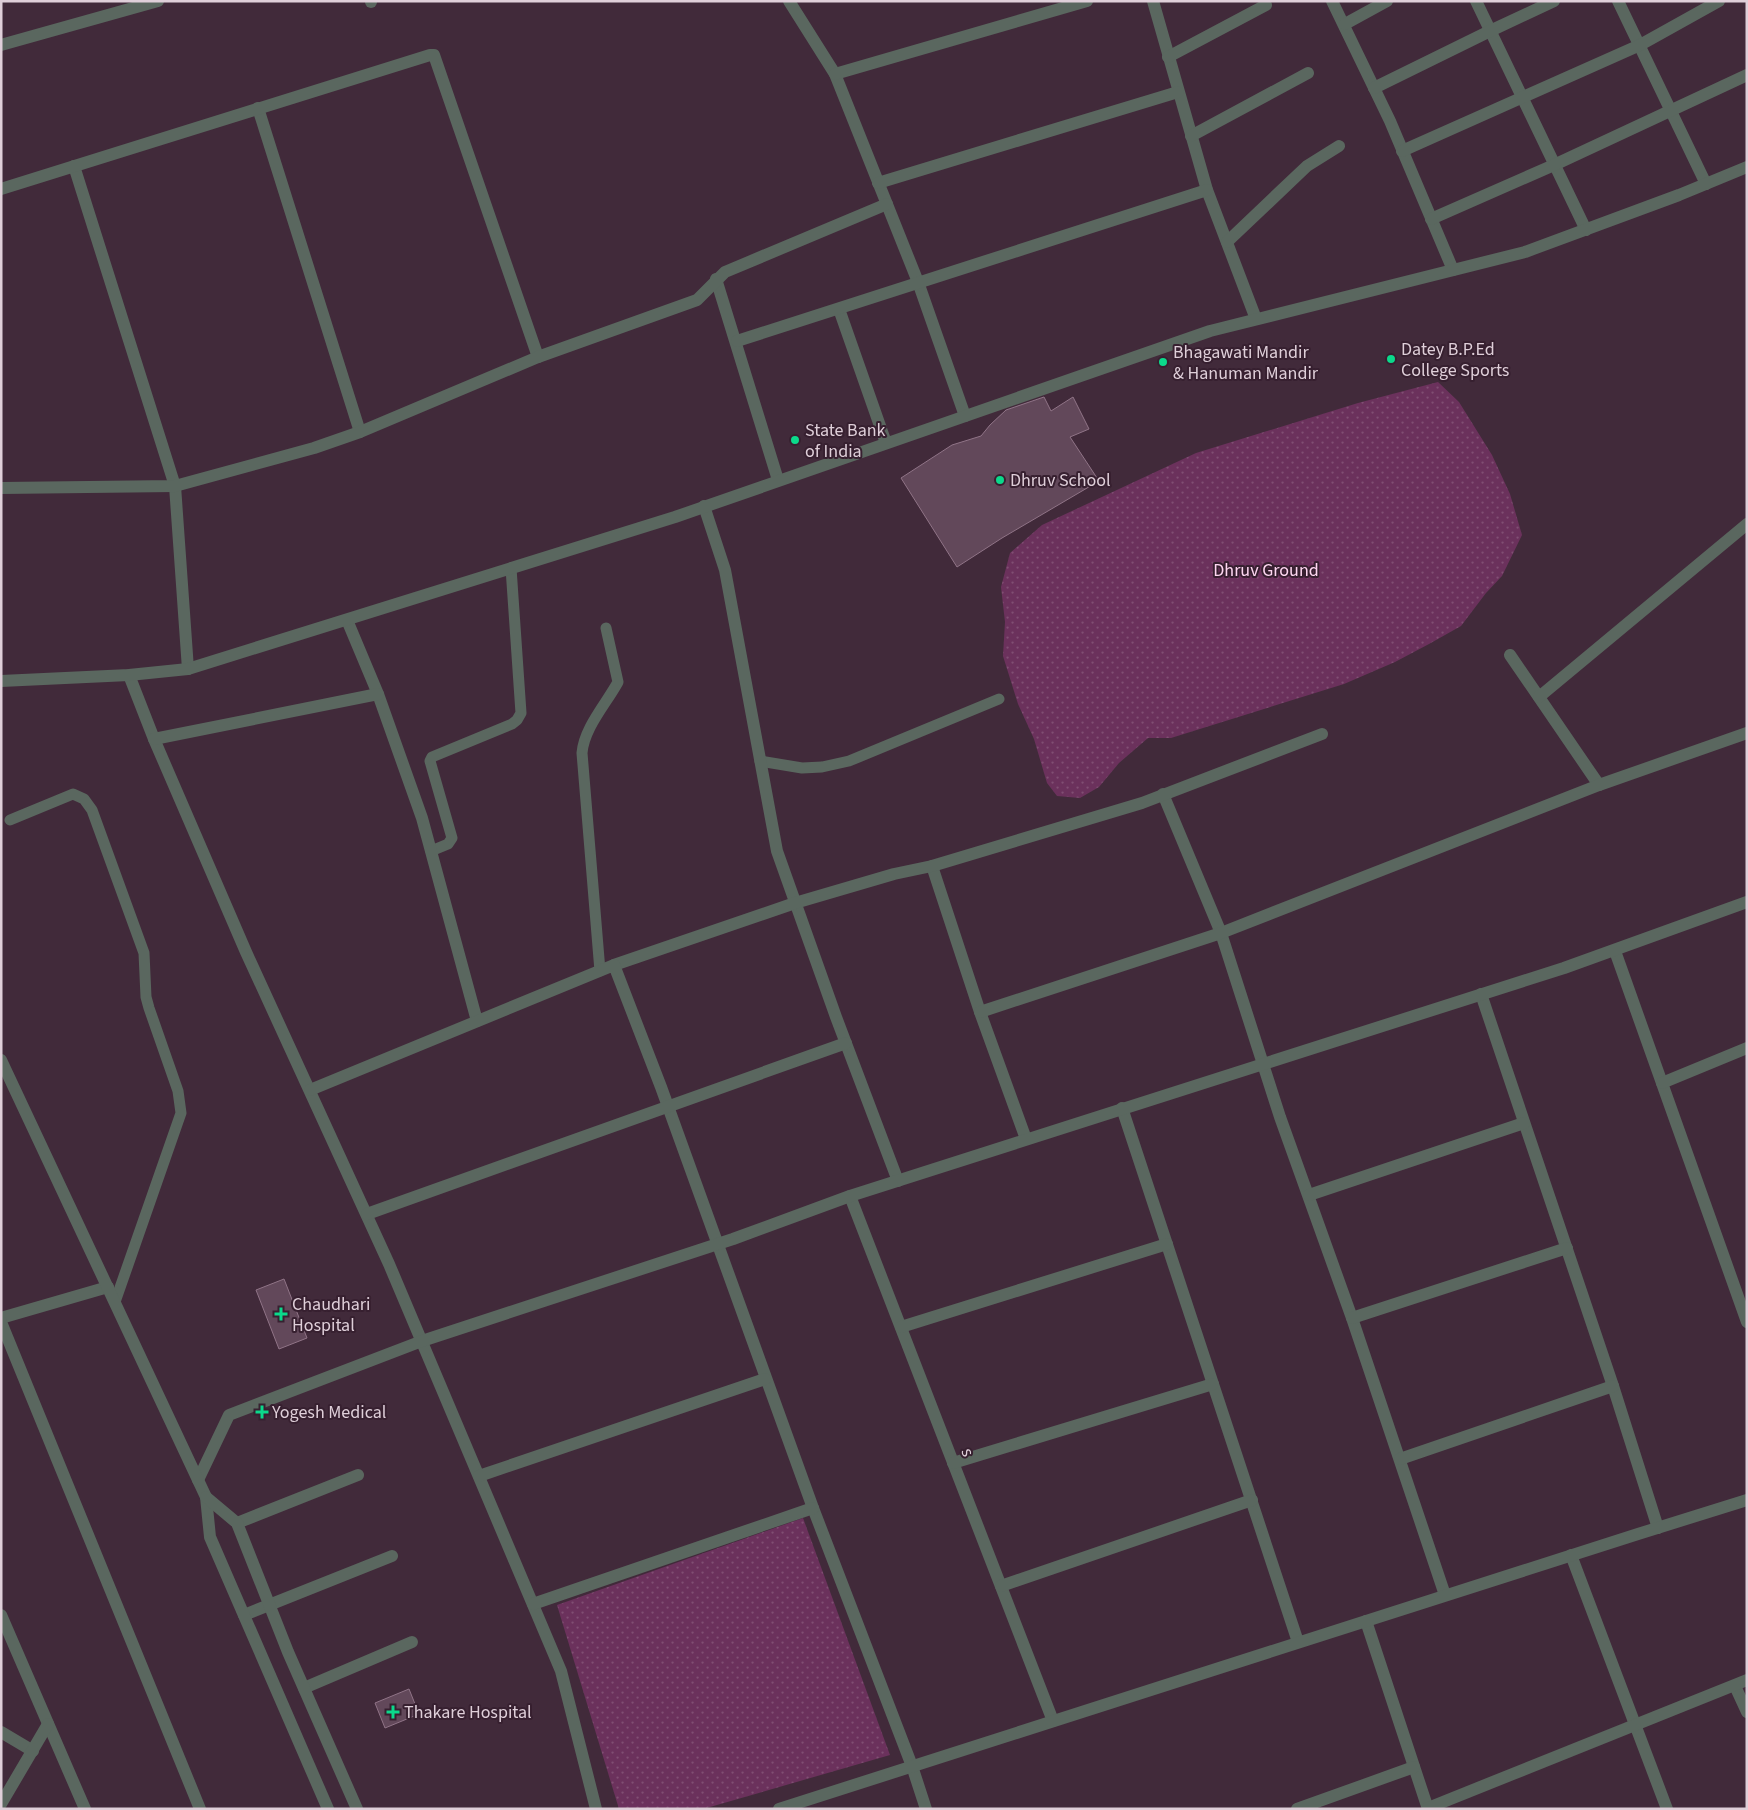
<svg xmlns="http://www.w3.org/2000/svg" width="1748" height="1810" font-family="'Source Sans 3',sans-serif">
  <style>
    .park { fill: url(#park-dots) }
    .building { fill: #62485a; stroke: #907487 }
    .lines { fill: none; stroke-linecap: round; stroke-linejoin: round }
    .service { stroke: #5a675f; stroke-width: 11 }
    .minor { stroke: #5a675f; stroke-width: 12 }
    .tertiary { stroke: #5a675f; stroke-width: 12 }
    .poi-dot { fill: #0bd98b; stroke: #372030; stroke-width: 2 }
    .labels { text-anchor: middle; stroke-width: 4; stroke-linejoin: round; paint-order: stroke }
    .poi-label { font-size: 18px; fill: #dfcfd9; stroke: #372030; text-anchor: start }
    .park-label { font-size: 18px; fill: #fed6f1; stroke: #372030 }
    .street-label { font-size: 18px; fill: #dfcfd9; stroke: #372030 }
  </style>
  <defs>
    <pattern id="park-dots" width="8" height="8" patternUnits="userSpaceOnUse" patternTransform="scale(1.25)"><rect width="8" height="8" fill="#6b315c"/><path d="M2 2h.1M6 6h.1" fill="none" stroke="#804e73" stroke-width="1.8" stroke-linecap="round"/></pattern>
  </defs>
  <rect width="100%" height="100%" fill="#412a3a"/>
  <g class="park">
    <polygon points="1438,382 1459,402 1492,455 1510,494 1522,535 1502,576 1486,593 1461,626 1429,644 1395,662 1344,684 1171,738 1148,738 1119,763 1099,787 1080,798 1057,796 1047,783 1034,739 1018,704 1003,656 1005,622 1001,587 1010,553 1042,525 1196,453 1358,403"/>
    <polygon points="803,1518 890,1755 703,1809 619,1809 557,1605"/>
  </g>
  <g class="building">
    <polygon points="1044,397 1051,411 1073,397 1089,429 1070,437 1099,481 1002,538 957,567 901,478 952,445 981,436 990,425 1006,410"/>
    <polygon points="284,1279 307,1338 279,1349 256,1290"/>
    <polygon points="409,1689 419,1714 385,1728 375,1703"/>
  </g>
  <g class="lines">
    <g class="service">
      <polyline points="760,761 802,768 822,767 849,761 999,699"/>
      <polyline points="10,820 73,794 84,799 92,810 144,953 146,997 149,1008 178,1091 181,1113 115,1302"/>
      <polyline points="431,851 448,844 452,838 430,761 432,757 512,724 517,720 521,713 511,568"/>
      <path d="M600,971L582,753C584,728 606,704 618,682L606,628"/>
    </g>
    <g class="minor">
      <polyline points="371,1 371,2"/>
      <polyline points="789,1 835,74 918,282 965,416"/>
      <polyline points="1153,1 1207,190 1256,319"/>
      <polyline points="1332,1 1390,121 1453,270"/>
      <polyline points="1476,1 1586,230"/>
      <polyline points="1618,1 1706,184"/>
      <polyline points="1345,24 1387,1"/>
      <polyline points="1,45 158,1"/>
      <polyline points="1168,57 1266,5"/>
      <polyline points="835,74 1087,1"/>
      <polyline points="1374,88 1490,31 1554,1"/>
      <polyline points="258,108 360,432"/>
      <polyline points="1191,136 1308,73"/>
      <polyline points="1402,151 1640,45 1719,1"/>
      <polyline points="74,166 175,486 188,669"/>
      <polyline points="878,183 1178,92"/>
      <polyline points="1,189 430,55 434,55 538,357"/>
      <polyline points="1431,219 1554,165 1747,75"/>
      <polyline points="1227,242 1307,166 1339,146"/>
      <polyline points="716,279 778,480"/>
      <polyline points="839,309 886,443"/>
      <polyline points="737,341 1207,190"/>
      <polyline points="1,488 175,486 314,448 360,432 538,357 697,300 725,272 887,204"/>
      <polyline points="704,506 725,570 777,851 836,1017 898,1181"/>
      <polyline points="347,620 378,694 422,818 477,1021"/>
      <polyline points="1510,655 1599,785"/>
      <polyline points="129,675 154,739 246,952 389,1264 561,1671 596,1809"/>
      <polyline points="1539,697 1747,524"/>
      <polyline points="154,739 378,694"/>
      <polyline points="1163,794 1221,933 1280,1117 1352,1318 1445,1595"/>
      <polyline points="932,866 980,1012 1026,1139"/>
      <polyline points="1615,951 1747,1322"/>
      <polyline points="614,965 795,903 894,874 932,866 1142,803 1322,734"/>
      <polyline points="1481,994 1613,1386 1658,1528"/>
      <polyline points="980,1012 1221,933 1599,785 1747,733"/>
      <polyline points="1662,1083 1747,1048"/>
      <polyline points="310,1090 614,965 661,1087 813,1508 912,1766 926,1809"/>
      <polyline points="1122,1108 1298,1642"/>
      <polyline points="1309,1195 1524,1123"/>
      <polyline points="850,1196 1053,1721"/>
      <polyline points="367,1214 846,1043"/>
      <polyline points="1,1318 108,1287"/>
      <polyline points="1352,1318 1567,1248"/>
      <polyline points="1,1322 200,1809"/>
      <polyline points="901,1327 1167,1244"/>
      <polyline points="1400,1459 1613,1386"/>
      <polyline points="953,1463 1213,1384"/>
      <polyline points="479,1476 765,1379"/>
      <polyline points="198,1480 229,1415 422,1341 733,1239 850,1196 1564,968 1747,902"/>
      <polyline points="237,1523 358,1475"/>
      <polyline points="1571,1555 1667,1809"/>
      <polyline points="1001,1586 1252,1500"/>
      <polyline points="533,1604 813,1508"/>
      <polyline points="1,1615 85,1809"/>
      <polyline points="244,1615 392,1556"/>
      <polyline points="1366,1621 1428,1809"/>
      <polyline points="1735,1686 1747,1712"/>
      <polyline points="304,1688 412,1642"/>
      <polyline points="1,1732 33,1751"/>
      <polyline points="1,1804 48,1724"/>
      <polyline points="1428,1808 1747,1680"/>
      <polyline points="1297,1809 1414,1767"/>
    </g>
    <g class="tertiary">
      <polyline points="1,681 129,675 188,669 675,517 1210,331 1525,252 1679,195 1747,167"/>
      <polyline points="1,1060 206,1497 210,1537 328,1809"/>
      <polyline points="206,1497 237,1523 288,1652 357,1809"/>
      <polyline points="779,1809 1638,1534 1747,1500"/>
    </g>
  </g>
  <g class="poi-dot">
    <circle cx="1391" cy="359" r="5"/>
    <circle cx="1163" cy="362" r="5"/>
    <circle cx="795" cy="440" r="5"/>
    <circle cx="1000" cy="480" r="5"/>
    <path d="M278.5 1306.5h5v5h5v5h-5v5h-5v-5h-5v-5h5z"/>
    <path d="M259.5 1404.5h5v5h5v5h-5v5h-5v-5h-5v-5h5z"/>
    <path d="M390.5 1704.5h5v5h5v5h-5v5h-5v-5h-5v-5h5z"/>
  </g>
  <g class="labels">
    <g class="poi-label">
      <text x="1401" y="355">Datey B.P.Ed<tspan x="1401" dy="21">College Sports</tspan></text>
      <text x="1173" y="358">Bhagawati Mandir<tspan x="1173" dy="21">&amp; Hanuman Mandir</tspan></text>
      <text x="805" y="436">State Bank<tspan x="805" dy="21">of India</tspan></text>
      <text x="1010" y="486">Dhruv School</text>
      <text x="292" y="1310">Chaudhari<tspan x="292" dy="21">Hospital</tspan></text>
      <text x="272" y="1418">Yogesh Medical</text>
      <text x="404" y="1718">Thakare Hospital</text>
    </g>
    <g class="park-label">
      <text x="1266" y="576">Dhruv Ground</text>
    </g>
    <g class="street-label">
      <text transform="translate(968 1452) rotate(69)" y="6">s</text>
    </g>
  </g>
  <rect width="1748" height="1810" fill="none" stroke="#dfcfd9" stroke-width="5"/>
</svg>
